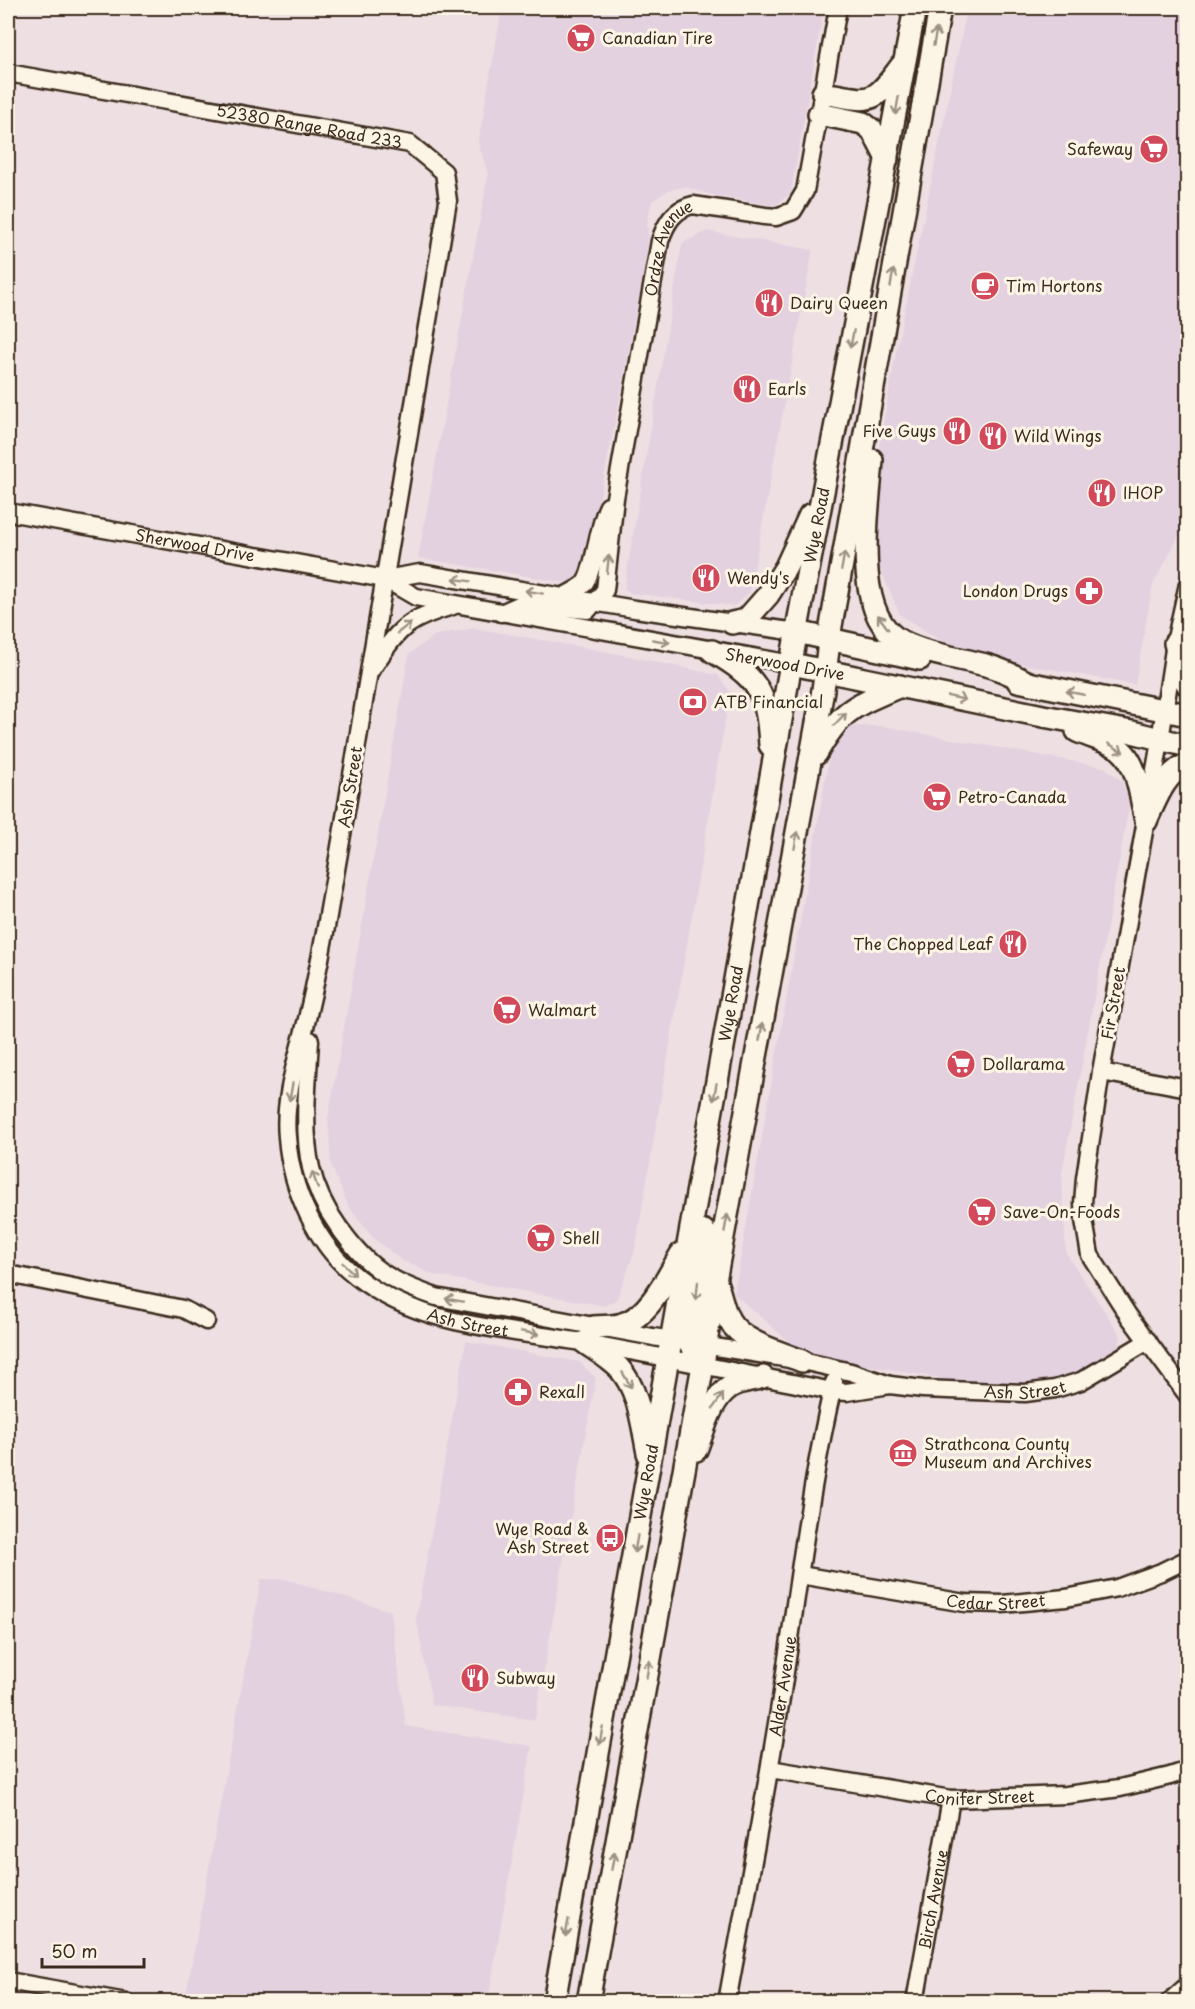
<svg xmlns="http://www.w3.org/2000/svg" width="1195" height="2009" font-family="'Playpen Sans',sans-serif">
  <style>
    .built { fill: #e4d1e0 }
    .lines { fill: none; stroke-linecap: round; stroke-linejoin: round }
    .minor-casing { stroke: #3b2a1e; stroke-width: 21 }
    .major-casing { stroke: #3b2a1e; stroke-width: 26 }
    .minor { stroke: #fcf5e5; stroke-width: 16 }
    .major { stroke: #fcf5e5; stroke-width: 21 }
    .oneway { stroke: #9c9082 }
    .labels { text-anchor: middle; stroke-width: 6; stroke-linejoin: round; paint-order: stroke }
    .poi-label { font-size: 16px; fill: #3b2a1e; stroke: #fcf5e5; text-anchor: start }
    .street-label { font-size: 16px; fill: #3b2a1e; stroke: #fcf5e5 }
  </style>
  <rect width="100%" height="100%" fill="#eee0e2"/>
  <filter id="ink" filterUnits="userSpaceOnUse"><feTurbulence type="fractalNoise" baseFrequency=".0167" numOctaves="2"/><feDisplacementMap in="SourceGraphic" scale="12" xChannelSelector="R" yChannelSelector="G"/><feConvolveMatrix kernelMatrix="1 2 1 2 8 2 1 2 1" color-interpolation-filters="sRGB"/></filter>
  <g filter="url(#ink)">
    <g class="built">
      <polygon points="502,8 824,8 791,193 775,206 708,194 685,187 669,190 652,201 647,224 649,240 623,384 583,580 574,584 418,558 488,174 478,143"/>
      <polygon points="967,8 1187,8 1187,521 1153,585 1135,685 958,652 900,615 873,552 874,475 895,357"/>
      <polygon points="707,231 813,250 750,592 734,606 630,593 624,588 682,243"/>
      <polygon points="475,628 620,654 718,675 730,692 635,1251 617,1299 605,1306 433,1275 401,1260 373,1238 348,1206 331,1165 328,1119 409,654 435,635"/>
      <polygon points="849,726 881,726 1104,767 1122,781 1130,802 1062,1174 1066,1253 1121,1336 1118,1350 1086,1369 1049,1381 1011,1386 978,1385 803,1354 734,1294 830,752"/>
      <polygon points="466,1341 580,1362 596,1378 535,1720 432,1705 416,1618"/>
      <polygon points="261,1579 285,1579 391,1611 406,1726 532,1746 488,2001 230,2002 186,1994"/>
    </g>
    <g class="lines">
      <g class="minor-casing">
        <g id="minor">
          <path id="s1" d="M8,73L410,144L444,172L448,201C421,360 395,519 368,678C356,749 345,821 332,892C325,935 317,977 307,1019C298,1056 283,1098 287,1137C291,1189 316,1245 357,1277C421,1328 511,1329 587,1343C669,1358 751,1375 832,1391L847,1392L890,1385"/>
          <path id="s2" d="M8,512L385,579L420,573L635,609L797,632"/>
          <polyline points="385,579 416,597 792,664"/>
          <polyline points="1188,584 1175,643 1158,753 1101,1072 1085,1178 1083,1203 1084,1220 1090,1255 1128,1315 1188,1396"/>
          <path d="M563,597C569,593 579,589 584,584C594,573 598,524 608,506"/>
          <path id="s3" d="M501,613L521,604L588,610L605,590L615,498L660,241C666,223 674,209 693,205L765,216L776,217L793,211L805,191L838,8"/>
          <path d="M372,669C398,629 406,619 453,606"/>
          <path id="s4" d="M310,1040C308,1079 302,1130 311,1168C316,1190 325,1208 338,1226C368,1268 387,1280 436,1297L653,1337L802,1361L851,1372L890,1385L923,1389L1025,1393L1055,1389L1081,1381L1148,1341"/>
          <polyline points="1101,1072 1188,1088"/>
          <polyline points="8,1274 183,1309 206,1321"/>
          <path id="s5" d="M800,1575L965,1603L1002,1604L1066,1598L1117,1588L1161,1572L1188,1559"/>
          <path id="s6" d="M770,1769L951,1799L1066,1795L1120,1788L1170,1776L1188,1770"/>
          <polyline points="8,1981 126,2002"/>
          <path id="s7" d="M727,2002C746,1898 766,1795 782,1692C798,1589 810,1484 834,1382"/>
          <path id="s8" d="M915,2002L951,1799"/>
          <polyline points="1169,2002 1188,1985"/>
        </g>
      </g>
      <g class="major-casing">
        <g id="major">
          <path d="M823,93C872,101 871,107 902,65"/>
          <polyline points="819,114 863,123 872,130 887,159"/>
          <path d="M872,460C869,507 850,615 901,641C928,655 961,658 989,666C1004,670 1018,678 1031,684"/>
          <polyline points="732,623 746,620 768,595 786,567 810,515"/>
          <polyline points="797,632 920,659"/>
          <polyline points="1175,643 1184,679 1188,685"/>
          <path d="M712,651C758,678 767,691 770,745"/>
          <polyline points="792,664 1043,716 1132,732 1188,746"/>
          <polyline points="1018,681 1188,715"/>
          <path d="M1077,731C1089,736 1101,740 1113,745C1138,756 1140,797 1146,821"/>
          <path d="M816,754C841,709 854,706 900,686"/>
          <path d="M1146,821C1156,800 1164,773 1188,764"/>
          <path d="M717,1285C721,1296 723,1310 729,1320C741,1342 780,1352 802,1361"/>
          <path d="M594,1327C603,1326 614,1327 622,1324C649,1317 668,1276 681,1254"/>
          <path d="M584,1342C595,1350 609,1358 619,1368C639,1390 642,1424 648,1453"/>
          <polyline points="703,1365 693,1351 691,1344 704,1231"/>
          <path d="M696,1450C704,1430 711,1399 730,1387C739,1381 753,1380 763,1377"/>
          <path id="s9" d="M554,2002L799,618L915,8"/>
          <polyline points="588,2002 703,1365 715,1281 823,690 831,626 940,8"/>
        </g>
      </g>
      <use href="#minor" class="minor"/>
      <use href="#major" class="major"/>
    </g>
    <defs><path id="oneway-shaft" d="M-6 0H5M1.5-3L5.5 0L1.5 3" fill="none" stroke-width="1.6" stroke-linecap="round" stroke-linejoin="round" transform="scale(1.5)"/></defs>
    <g class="oneway">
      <use href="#oneway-shaft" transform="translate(935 37) rotate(-80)"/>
      <use href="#oneway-shaft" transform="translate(897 106) rotate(100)"/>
      <use href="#oneway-shaft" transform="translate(892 278) rotate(-80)"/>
      <use href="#oneway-shaft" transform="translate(852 339) rotate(101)"/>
      <use href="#oneway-shaft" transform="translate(843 561) rotate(-80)"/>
      <use href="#oneway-shaft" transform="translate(608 564) rotate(-84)"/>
      <use href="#oneway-shaft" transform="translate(462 580) rotate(-171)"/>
      <use href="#oneway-shaft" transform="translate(534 592) rotate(-170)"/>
      <use href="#oneway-shaft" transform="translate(883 622) rotate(-126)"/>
      <use href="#oneway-shaft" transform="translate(404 628) rotate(-38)"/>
      <use href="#oneway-shaft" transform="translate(661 641) rotate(10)"/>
      <use href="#oneway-shaft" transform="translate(1075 693) rotate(-169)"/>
      <use href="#oneway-shaft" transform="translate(957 698) rotate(12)"/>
      <use href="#oneway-shaft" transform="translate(840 719) rotate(-46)"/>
      <use href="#oneway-shaft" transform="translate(1116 748) rotate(30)"/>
      <use href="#oneway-shaft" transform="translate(796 840) rotate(-80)"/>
      <use href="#oneway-shaft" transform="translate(761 1032) rotate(-80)"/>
      <use href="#oneway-shaft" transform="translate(291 1092) rotate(100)"/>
      <use href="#oneway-shaft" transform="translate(715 1092) rotate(100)"/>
      <use href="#oneway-shaft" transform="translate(315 1180) rotate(-109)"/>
      <use href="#oneway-shaft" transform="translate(726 1223) rotate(-80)"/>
      <use href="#oneway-shaft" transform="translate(349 1269) rotate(44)"/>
      <use href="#oneway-shaft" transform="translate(697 1291) rotate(96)"/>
      <use href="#oneway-shaft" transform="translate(454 1300) rotate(-170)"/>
      <use href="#oneway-shaft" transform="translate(530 1333) rotate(10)"/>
      <use href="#oneway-shaft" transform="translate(627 1380) rotate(59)"/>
      <use href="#oneway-shaft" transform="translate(718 1401) rotate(-55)"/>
      <use href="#oneway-shaft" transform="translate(636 1544) rotate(100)"/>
      <use href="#oneway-shaft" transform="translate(648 1669) rotate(-80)"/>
      <use href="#oneway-shaft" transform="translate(601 1736) rotate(100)"/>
      <use href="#oneway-shaft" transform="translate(613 1861) rotate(-80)"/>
      <use href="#oneway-shaft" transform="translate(567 1928) rotate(100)"/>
    </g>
  </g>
  <defs>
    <g id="supermarket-disc" transform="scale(1.5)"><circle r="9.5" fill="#d1495b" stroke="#fcf5e5"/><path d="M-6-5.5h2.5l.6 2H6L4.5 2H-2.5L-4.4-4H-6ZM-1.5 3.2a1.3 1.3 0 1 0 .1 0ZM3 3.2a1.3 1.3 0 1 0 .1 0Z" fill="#fff"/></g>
    <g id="cafe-disc" transform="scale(1.5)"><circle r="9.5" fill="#d1495b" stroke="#fcf5e5"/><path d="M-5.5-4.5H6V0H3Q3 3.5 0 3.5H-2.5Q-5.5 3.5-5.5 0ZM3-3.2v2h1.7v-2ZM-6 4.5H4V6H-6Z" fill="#fff"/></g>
    <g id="restaurant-disc" transform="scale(1.5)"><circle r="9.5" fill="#d1495b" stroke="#fcf5e5"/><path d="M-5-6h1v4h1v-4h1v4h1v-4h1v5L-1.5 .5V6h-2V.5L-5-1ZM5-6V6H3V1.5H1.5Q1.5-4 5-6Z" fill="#fff"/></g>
    <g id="pharmacy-disc" transform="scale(1.5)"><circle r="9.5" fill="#d1495b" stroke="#fcf5e5"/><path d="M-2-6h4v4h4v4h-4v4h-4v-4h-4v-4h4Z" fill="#fff"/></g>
    <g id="bank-disc" transform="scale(1.5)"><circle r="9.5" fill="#d1495b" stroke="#fcf5e5"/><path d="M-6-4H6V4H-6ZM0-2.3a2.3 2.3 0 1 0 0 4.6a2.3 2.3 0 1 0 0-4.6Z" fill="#fff"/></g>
    <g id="museum-disc" transform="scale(1.5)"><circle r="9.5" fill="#d1495b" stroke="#fcf5e5"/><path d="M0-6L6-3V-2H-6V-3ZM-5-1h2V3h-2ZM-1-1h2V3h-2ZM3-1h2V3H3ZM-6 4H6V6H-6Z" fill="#fff"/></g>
    <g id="bus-disc" transform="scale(1.5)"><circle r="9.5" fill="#d1495b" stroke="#fcf5e5"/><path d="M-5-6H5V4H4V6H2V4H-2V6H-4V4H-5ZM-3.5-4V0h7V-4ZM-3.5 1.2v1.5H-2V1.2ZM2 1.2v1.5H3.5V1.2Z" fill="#fff"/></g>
  </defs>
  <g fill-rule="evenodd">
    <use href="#supermarket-disc" x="581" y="38"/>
    <use href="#supermarket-disc" x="1154" y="149"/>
    <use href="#cafe-disc" x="985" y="286"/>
    <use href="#restaurant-disc" x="769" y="303"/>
    <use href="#restaurant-disc" x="747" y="389"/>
    <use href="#restaurant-disc" x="957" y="431"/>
    <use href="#restaurant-disc" x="993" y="436"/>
    <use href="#restaurant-disc" x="1102" y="493"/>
    <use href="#restaurant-disc" x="706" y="578"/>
    <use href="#pharmacy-disc" x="1089" y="591"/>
    <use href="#bank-disc" x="693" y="702"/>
    <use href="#supermarket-disc" x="937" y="797"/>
    <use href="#restaurant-disc" x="1013" y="944"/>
    <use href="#supermarket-disc" x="507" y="1010"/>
    <use href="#supermarket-disc" x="961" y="1064"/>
    <use href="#supermarket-disc" x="982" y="1212"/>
    <use href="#supermarket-disc" x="541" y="1238"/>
    <use href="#pharmacy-disc" x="518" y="1392"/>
    <use href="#museum-disc" x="903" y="1453"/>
    <use href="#bus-disc" x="610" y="1538"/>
    <use href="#restaurant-disc" x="475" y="1678"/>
  </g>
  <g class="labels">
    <g class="poi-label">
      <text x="602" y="44">Canadian Tire</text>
      <text x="1133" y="155" text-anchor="end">Safeway</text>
      <text x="1006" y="292">Tim Hortons</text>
      <text x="790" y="309">Dairy Queen</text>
      <text x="768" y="395">Earls</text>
      <text x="936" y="437" text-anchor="end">Five Guys</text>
      <text x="1014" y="442">Wild Wings</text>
      <text x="1123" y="499">IHOP</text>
      <text x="727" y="584">Wendy's</text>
      <text x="1068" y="597" text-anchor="end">London Drugs</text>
      <text x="714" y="708">ATB Financial</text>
      <text x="958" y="803">Petro-Canada</text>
      <text x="992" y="950" text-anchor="end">The Chopped Leaf</text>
      <text x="528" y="1016">Walmart</text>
      <text x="982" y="1070">Dollarama</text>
      <text x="1003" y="1218">Save-On-Foods</text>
      <text x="562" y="1244">Shell</text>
      <text x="539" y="1398">Rexall</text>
      <text x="924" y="1450">Strathcona County<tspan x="924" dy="18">Museum and Archives</tspan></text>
      <text x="589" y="1535" text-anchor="end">Wye Road &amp;<tspan x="589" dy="18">Ash Street</tspan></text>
      <text x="496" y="1684">Subway</text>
    </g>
    <g class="street-label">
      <text dy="6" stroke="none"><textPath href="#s1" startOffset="306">52380 Range Road 233</textPath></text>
      <text dy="6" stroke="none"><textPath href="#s3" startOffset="466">Ordze Avenue</textPath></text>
      <text dy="6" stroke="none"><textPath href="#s9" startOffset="1500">Wye Road</textPath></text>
      <text dy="6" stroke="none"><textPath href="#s2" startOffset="190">Sherwood Drive</textPath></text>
      <text transform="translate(785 664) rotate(10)" y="6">Sherwood Drive</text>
      <text transform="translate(350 787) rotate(-81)" y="6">Ash Street</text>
      <text transform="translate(1113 1003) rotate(-80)" y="6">Fir Street</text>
      <text dy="6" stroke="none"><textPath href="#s9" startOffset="1014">Wye Road</textPath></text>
      <text dy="6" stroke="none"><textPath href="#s1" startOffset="1714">Ash Street</textPath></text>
      <text dy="6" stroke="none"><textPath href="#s4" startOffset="915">Ash Street</textPath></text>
      <text dy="6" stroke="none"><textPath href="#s9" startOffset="528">Wye Road</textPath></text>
      <text dy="6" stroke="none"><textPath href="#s5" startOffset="198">Cedar Street</textPath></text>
      <text dy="6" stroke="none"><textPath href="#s7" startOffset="321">Alder Avenue</textPath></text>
      <text dy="6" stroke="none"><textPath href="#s6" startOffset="212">Conifer Street</textPath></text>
      <text dy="6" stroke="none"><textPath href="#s8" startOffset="104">Birch Avenue</textPath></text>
    </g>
  </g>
  <rect width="1195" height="2009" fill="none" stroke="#fcf5e5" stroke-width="30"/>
  <rect x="15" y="15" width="1165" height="1979" fill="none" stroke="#3b2a1e" stroke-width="2" filter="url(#ink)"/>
  <path d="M42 1958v9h102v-9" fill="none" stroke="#3b2a1e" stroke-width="3"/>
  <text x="51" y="1958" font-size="18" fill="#3b2a1e" stroke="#fcf5e5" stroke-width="4.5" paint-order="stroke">50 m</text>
</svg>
